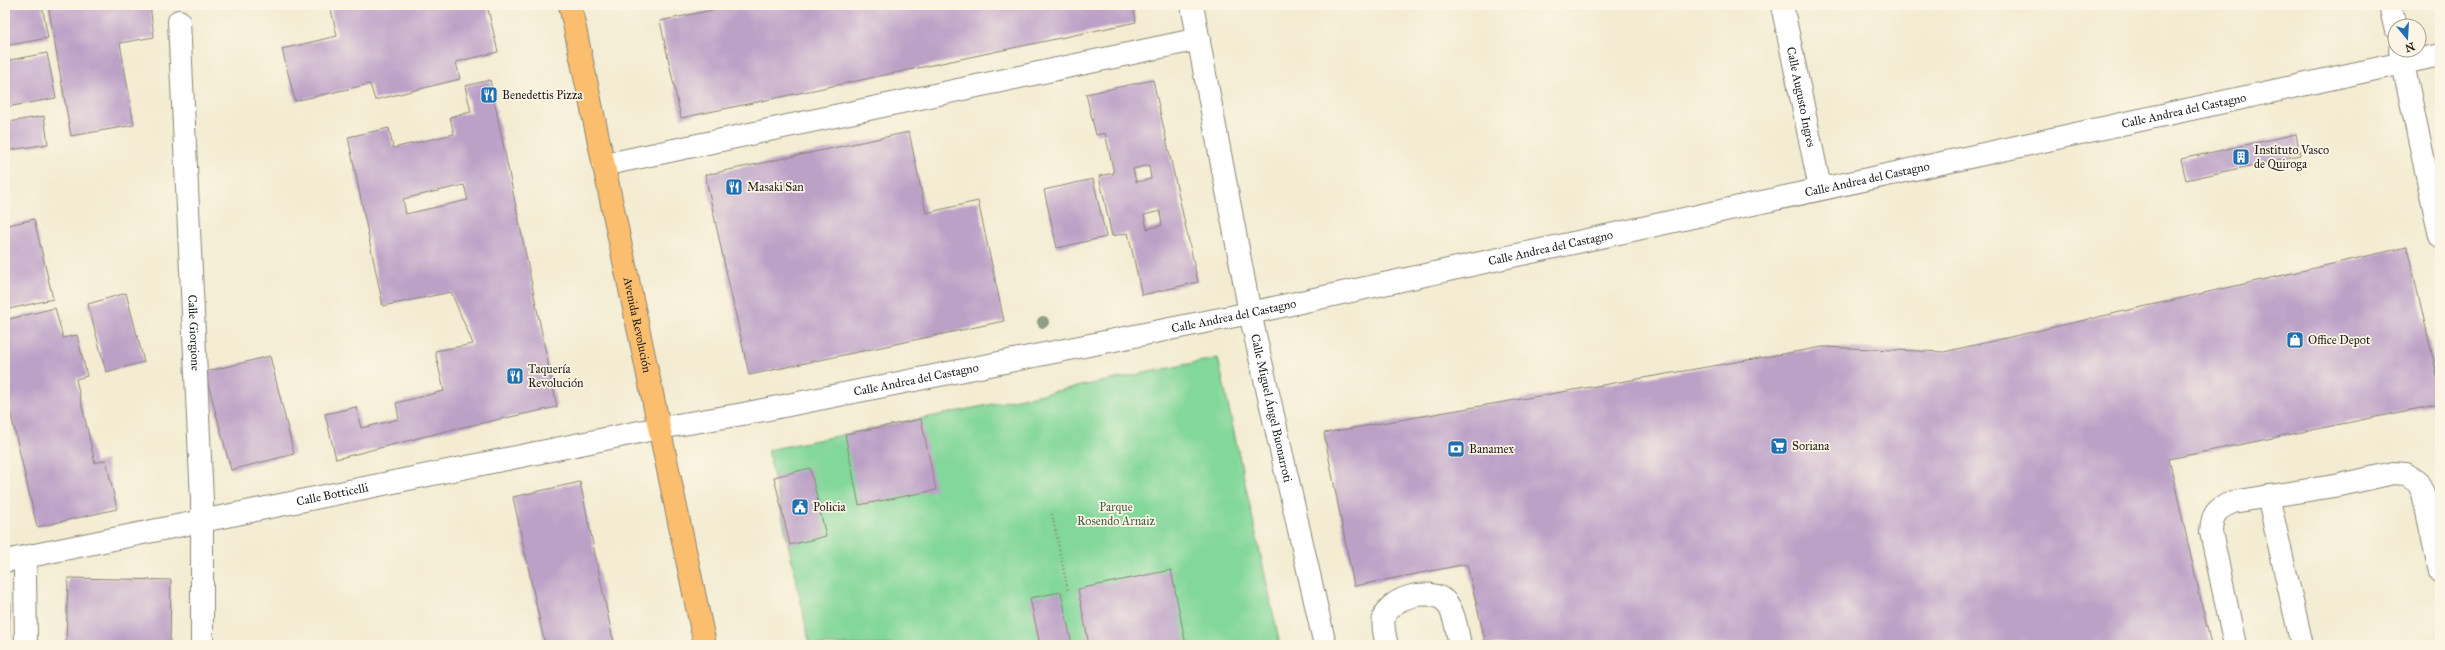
<svg xmlns="http://www.w3.org/2000/svg" width="2445" height="650" font-family="'IM FELL Great Primer',serif">
  <style>
    .green { fill: #82d79a; stroke: #4f7a5b }
    .building { fill: #bca1c7; fill-rule: evenodd }
    .lines { fill: none; stroke-linecap: round; stroke-linejoin: round }
    .minor-casing { stroke: #888477; stroke-width: 24 }
    .major-casing { stroke: #888477; stroke-width: 24 }
    .path { stroke: #888477; stroke-width: 2.5; stroke-dasharray: 1 3; stroke-linecap: butt }
    .minor { stroke: #fff; stroke-width: 22 }
    .major { stroke: #fabe6e; stroke-width: 22 }
    .tree { fill: #919d86 }
    .labels { text-anchor: middle; stroke-width: 3.5; stroke-linejoin: round; paint-order: stroke }
    .poi-label { font-size: 12px; fill: #1c1c1c; stroke: #fcf5e5; text-anchor: start }
    .street-label { font-size: 12px; fill: #1c1c1c; stroke: #fcf5e5 }
    .park-label { font-size: 12px; fill: #405d48; stroke: #fcf5e5 }
  </style>
  <rect width="100%" height="100%" fill="#fcf5e5"/>
  <filter id="ink" filterUnits="userSpaceOnUse"><feTurbulence type="fractalNoise" baseFrequency=".025" numOctaves="2"/><feDisplacementMap in="SourceGraphic" scale="8" xChannelSelector="R" yChannelSelector="G"/><feConvolveMatrix kernelMatrix="1 2 1 2 8 2 1 2 1" color-interpolation-filters="sRGB"/></filter>
  <filter id="wash" filterUnits="userSpaceOnUse"><feTurbulence type="fractalNoise" baseFrequency=".012" numOctaves="4" result="noise"/><feDisplacementMap in="SourceGraphic" scale="16" xChannelSelector="R" yChannelSelector="G"/><feGaussianBlur stdDeviation="0.9" result="paint"/><feColorMatrix in="noise" values="0 0 0 0 0 0 0 0 0 0 0 0 0 0 0 0 0 1.4 0 .05"/><feComposite in="paint" operator="in"/></filter>
  <g filter="url(#wash)">
    <rect width="100%" height="100%" fill="#f3ecd2"/>
    <polygon class="green" points="1218,358 1280,645 810,645 768,450"/>
    <g id="blocks">
      <g class="building">
        <polygon points="5,5 42,5 48,38 5,46"/>
        <polygon points="48,5 150,5 154,37 120,43 134,125 71,136"/>
        <polygon points="330,5 487,5 498,52 456,62 460,79 375,100 370,84 295,101 282,49 337,36"/>
        <polygon points="735,5 1133,5 1136,22 681,118 660,21"/>
        <polygon points="47,53 56,98 7,107 9,122 44,116 48,144 5,151 5,61"/>
        <path d="M490,80L557,407L454,429L336,459L325,414L356,407L361,428L399,419L396,403L444,391L435,351L473,344L451,292L383,306L348,137L389,128L393,148L454,134L450,117L471,112L465,86ZM464,185L468,200L406,214L403,199Z"/>
        <path d="M1153,80L1198,282L1142,295L1128,233L1112,236L1099,176L1114,173L1105,133L1096,135L1086,94ZM1149,165L1151,179L1136,182L1133,169ZM1160,211L1162,225L1147,229L1144,215Z"/>
        <polygon points="909,132 926,213 978,201 1004,321 749,375 705,175"/>
        <polygon points="2296,134 2300,155 2186,180 2181,159"/>
        <polygon points="1093,179 1106,237 1057,248 1044,190"/>
        <polygon points="34,219 53,299 5,310 5,226"/>
        <polygon points="2407,247 2440,388 2440,404 2169,459 2211,645 1486,645 1467,564 1354,586 1324,433 1823,347 1944,352"/>
        <polygon points="126,293 144,362 106,372 88,304"/>
        <polygon points="55,308 63,338 77,335 87,376 76,379 95,463 106,460 117,509 37,527 5,389 5,320"/>
        <polygon points="270,356 294,454 231,470 205,372"/>
        <polygon points="921,419 936,490 859,505 845,434"/>
        <polygon points="810,468 826,536 790,545 774,477"/>
        <polygon points="580,482 612,635 615,645 545,645 513,497"/>
        <polygon points="1171,570 1186,645 1089,645 1078,589"/>
        <polygon points="68,578 171,580 170,645 66,645"/>
        <polygon points="1061,592 1072,645 1040,645 1030,598"/>
        <polygon points="5,604 10,604 9,645 5,645"/>
      </g>
    </g>
  </g>
  <g filter="url(#ink)">
    <use href="#blocks" fill-opacity="0" stroke="#888477" stroke-width="1"/>
    <g class="lines">
      <g class="minor-casing">
        <g id="minor">
          <path id="s1" d="M1192,5L1250,313L1325,645"/>
          <path id="s2" d="M1782,5L1820,188"/>
          <polyline points="2390,5 2395,27"/>
          <path id="s3" d="M179,21L202,500V645"/>
          <polyline points="2400,50 2440,236"/>
          <polyline points="603,165 1199,39"/>
          <polyline points="2268,496 2302,645"/>
          <path id="s4" d="M5,561L659,428L743,414L1250,313L2440,55"/>
          <polyline points="26,645 25,572 27,557"/>
          <path d="M1387,645C1385,637 1382,626 1384,617C1390,597 1430,587 1445,601C1455,611 1457,632 1460,645"/>
          <path d="M2235,645L2211,532C2212,514 2216,509 2233,502L2340,485L2393,473L2406,474L2417,481L2423,493L2440,572"/>
        </g>
      </g>
      <g class="major-casing">
        <g id="major">
          <path id="s5" d="M570,5L705,645"/>
        </g>
      </g>
      <polyline class="path" points="1052,514 1068,591"/>
      <use href="#minor" class="minor"/>
      <use href="#major" class="major"/>
    </g>
    <circle class="tree" cx="1043" cy="322" r="6"/>
  </g>
  <defs>
    <g id="restaurant-square" transform="scale(0.9)"><rect x="-9" y="-9" width="18" height="18" rx="4" fill="#1f6fb2" stroke="#fcf5e5"/><path d="M-5-6h1v4h1v-4h1v4h1v-4h1v5L-1.5 .5V6h-2V.5L-5-1ZM5-6V6H3V1.5H1.5Q1.5-4 5-6Z" fill="#fff"/></g>
    <g id="building-square" transform="scale(0.9)"><rect x="-9" y="-9" width="18" height="18" rx="4" fill="#1f6fb2" stroke="#fcf5e5"/><path d="M-4-6H4V6H1V3H-1V6H-4ZM-2.5-4.3h1.7v1.8h-1.7ZM.8-4.3h1.7v1.8H.8ZM-2.5-1h1.7V.8h-1.7ZM.8-1h1.7V.8H.8Z" fill="#fff"/></g>
    <g id="shop-square" transform="scale(0.9)"><rect x="-9" y="-9" width="18" height="18" rx="4" fill="#1f6fb2" stroke="#fcf5e5"/><path d="M-5-2.5h2.3a2.7 3.5 0 0 1 5.4 0H5L5.5 6h-11ZM-1.5-2.5h3a1.5 2.3 0 0 0-3 0Z" fill="#fff"/></g>
    <g id="supermarket-square" transform="scale(0.9)"><rect x="-9" y="-9" width="18" height="18" rx="4" fill="#1f6fb2" stroke="#fcf5e5"/><path d="M-6-5.5h2.5l.6 2H6L4.5 2H-2.5L-4.4-4H-6ZM-1.5 3.2a1.3 1.3 0 1 0 .1 0ZM3 3.2a1.3 1.3 0 1 0 .1 0Z" fill="#fff"/></g>
    <g id="bank-square" transform="scale(0.9)"><rect x="-9" y="-9" width="18" height="18" rx="4" fill="#1f6fb2" stroke="#fcf5e5"/><path d="M-6-4H6V4H-6ZM0-2.3a2.3 2.3 0 1 0 0 4.6a2.3 2.3 0 1 0 0-4.6Z" fill="#fff"/></g>
    <g id="civic-square" transform="scale(0.9)"><rect x="-9" y="-9" width="18" height="18" rx="4" fill="#1f6fb2" stroke="#fcf5e5"/><path d="M-.6-6.5H3V-4.5H.6V-3L4-1V1h2V6H-6V1h2V-1L-.6-3ZM-1.2 2.5V6h2.4V2.5Z" fill="#fff"/></g>
  </defs>
  <g fill-rule="evenodd">
    <use href="#restaurant-square" x="489" y="95"/>
    <use href="#building-square" x="2241" y="157"/>
    <use href="#restaurant-square" x="734" y="187"/>
    <use href="#shop-square" x="2295" y="340"/>
    <use href="#restaurant-square" x="515" y="376"/>
    <use href="#supermarket-square" x="1779" y="446"/>
    <use href="#bank-square" x="1456" y="449"/>
    <use href="#civic-square" x="800" y="507"/>
  </g>
  <g class="labels">
    <g class="poi-label">
      <text x="502" y="99">Benedettis Pizza</text>
      <text x="2254" y="154">Instituto Vasco<tspan x="2254" dy="14">de Quiroga</tspan></text>
      <text x="747" y="191">Masaki San</text>
      <text x="2308" y="344">Office Depot</text>
      <text x="528" y="373">Taquería<tspan x="528" dy="14">Revolución</tspan></text>
      <text x="1792" y="450">Soriana</text>
      <text x="1469" y="453">Banamex</text>
      <text x="813" y="511">Policia</text>
    </g>
    <g class="street-label">
      <text dy="4" stroke="none"><textPath href="#s2" startOffset="94">Calle Augusto Ingres</textPath></text>
      <text dy="4" stroke="none"><textPath href="#s4" startOffset="2225">Calle Andrea del Castagno</textPath></text>
      <text dy="4" stroke="none"><textPath href="#s4" startOffset="1901">Calle Andrea del Castagno</textPath></text>
      <text dy="4" stroke="none"><textPath href="#s4" startOffset="1577">Calle Andrea del Castagno</textPath></text>
      <text dy="4" stroke="none"><textPath href="#s4" startOffset="1253">Calle Andrea del Castagno</textPath></text>
      <text dy="4" stroke="none"><textPath href="#s5" startOffset="327">Avenida Revolución</textPath></text>
      <text dy="4" stroke="none"><textPath href="#s3" startOffset="312">Calle Giorgione</textPath></text>
      <text dy="4" stroke="none"><textPath href="#s4" startOffset="929">Calle Andrea del Castagno</textPath></text>
      <text dy="4" stroke="none"><textPath href="#s1" startOffset="411">Calle Miguel Ángel Buonarroti</textPath></text>
      <text dy="4" stroke="none"><textPath href="#s4" startOffset="334">Calle Botticelli</textPath></text>
    </g>
    <g class="park-label">
      <text x="1116" y="511">Parque<tspan x="1116" dy="14">Rosendo Arnaiz</tspan></text>
    </g>
  </g>
  <rect width="2445" height="650" fill="none" stroke="#fcf5e5" stroke-width="20"/>
  <g transform="translate(2407 38) rotate(162)"><circle r="19" fill="#fcf5e5" stroke="#a29e95"/>
  <path d="M0-3L7 15L0 10L-7 15Z" fill="#1f6fb2"/>
  <text y="-6" font-size="11" font-weight="bold" text-anchor="middle" fill="#1c1c1c">N</text>
  </g>
</svg>
